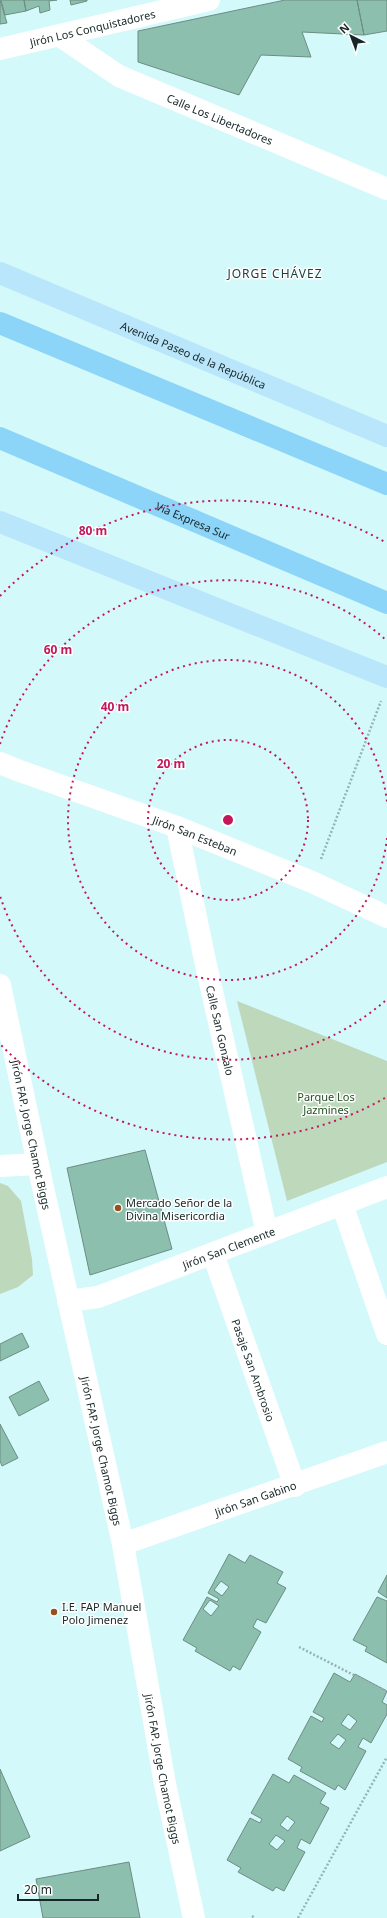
<svg xmlns="http://www.w3.org/2000/svg" width="387" height="1918" font-family="'Noto Sans',sans-serif">
<style>
.green{fill:#bed8bb}
.building{fill:#8cbfae;stroke:#6d8d82;fill-rule:evenodd}
.lines{fill:none;stroke-linecap:round;stroke-linejoin:round}
.path{stroke:#96b4b5;stroke-width:2.5;stroke-dasharray:2 2;stroke-linecap:butt}
.minor{stroke:#fff;stroke-width:22}
.major{stroke:#bae6fb;stroke-width:22}
.highway{stroke:#8cd5f8;stroke-width:22}
.ring{fill:none;stroke:#c2185b;stroke-width:2;stroke-dasharray:2 4}
.poi-dot{fill:#93521d;stroke:#fefefe;stroke-width:1.5}
.labels{text-anchor:middle;dominant-baseline:central;stroke-width:3;stroke-linejoin:round;paint-order:stroke}
.street-label{font-size:11px;fill:#172626;stroke:#fefefe}
.park-label{font-size:11px;fill:#234f21;stroke:#fefefe}
.poi-label{font-size:11px;fill:#172626;stroke:#fefefe;text-anchor:start}
.neighbourhood-label{font-size:12px;letter-spacing:1px;fill:#204143;stroke:#fefefe}
.centre{fill:#c2185b;stroke:#fefefe;stroke-width:2}
.ring-label{font-size:12px;text-anchor:middle;font-weight:bold;fill:#c2185b;stroke:#fefefe;stroke-width:3;stroke-linejoin:round;paint-order:stroke}
</style>
<rect width="100%" height="100%" fill="#d4f9fb"/>
<path class="green" d="M237,1001L387,1061V1162L287,1201Z
M0,1183L8,1186L21,1201L32,1259L33,1275L18,1287L0,1294Z"/>
<path class="building" d="M0,0L7,23L0,24Z
M1,0H24L26,11L5,15Z
M24,0H57L49,1L50,10L40,13L39,6L26,11Z
M70,0H87V1L71,5Z
M285,0H357L364,35L302,32L311,57L261,55L239,95L138,62V31Z
M357,0H387V31L364,35Z
M145,1150L172,1249L90,1275L67,1168Z
M22,1333L29,1347L0,1361V1344Z
M39,1381L49,1400L19,1416L9,1397Z
M0,1424L18,1458L2,1466L0,1461Z
M229,1554L245,1563L250,1555L283,1572L277,1583L286,1588L266,1623L257,1619L253,1627L261,1632L240,1670L233,1666L230,1671L195,1651L197,1648L183,1640L207,1597L217,1602L219,1599L208,1593ZM221,1581L229,1587L222,1596L214,1590ZM210,1600L219,1606L211,1616L203,1609Z
M387,1575V1598L378,1592Z
M377,1597L387,1601V1663L365,1651L367,1647L353,1640Z
M334,1673L350,1682L355,1674L387,1691L382,1702L387,1705V1714L371,1743L363,1738L358,1747L366,1751L345,1790L338,1785L335,1790L300,1771L302,1767L288,1759L311,1716L322,1722L324,1718L313,1712ZM348,1714L357,1721L350,1730L341,1724ZM338,1734L346,1740L339,1749L330,1743Z
M0,1769L30,1837L0,1851Z
M273,1774L289,1783L294,1775L326,1793L320,1803L329,1808L310,1844L301,1839L297,1848L305,1852L284,1891L276,1887L273,1891L238,1872L241,1868L227,1860L250,1818L260,1823L262,1819L251,1813ZM287,1816L295,1822L288,1831L280,1825ZM276,1835L285,1841L277,1850L269,1844Z
M129,1862L140,1918H43L36,1879Z"/>
<g class="lines">
<path class="path" d="M321,859L381,701
M299,1647L387,1692
M252,1916L255,1918
M298,1918L387,1757"/>
<g class="minor">
<path id="s1" d="M60,36L119,76L387,189"/>
<path id="s2" d="M0,49L209,0"/>
<path id="s3" d="M0,763L17,770L177,827L312,882L387,917"/>
<path id="s4" d="M177,827L206,965L267,1233"/>
<path id="s5" d="M0,985L42,1183L123,1544L165,1784L194,1918"/>
<path d="M0,1166L38,1164"/>
<path d="M342,1204L387,1334"/>
<path id="s6" d="M213,1254L295,1486"/>
<path id="s7" d="M68,1301L98,1297L387,1187"/>
<path id="s8" d="M123,1544L387,1452"/>
</g>
<g class="major">
<path id="s9" d="M0,273L387,436"/>
<path d="M0,522L387,677"/>
</g>
<g class="highway">
<path d="M0,323L387,484"/>
<path id="s10" d="M0,438L387,603"/>
</g>
</g>
<g class="ring">
<circle cx="228" cy="820" r="80"/>
<path d="M387 838A160 160 0 1 1 387 802"/>
<path d="M385 1001A240 240 0 0 1 0 896M0 744A240 240 0 0 1 385 639"/>
<path d="M385 1098A319 319 0 0 1 0 1044M0 596A319 319 0 0 1 385 542"/>
</g>
<g class="poi-dot">
<circle cx="118" cy="1208" r="4"/>
<circle cx="54" cy="1612" r="4"/>
</g>
<g class="labels">
<g class="street-label">
<text stroke="none"><textPath href="#s2" startOffset="95">Jirón Los Conquistadores</textPath></text>
<text stroke="none"><textPath href="#s1" startOffset="181">Calle Los Libertadores</textPath></text>
<text stroke="none"><textPath href="#s9" startOffset="210">Avenida Paseo de la República</textPath></text>
<text stroke="none"><textPath href="#s10" startOffset="210">Via Expresa Sur</textPath></text>
<text stroke="none"><textPath href="#s3" startOffset="208">Jirón San Esteban</textPath></text>
<text stroke="none"><textPath href="#s4" startOffset="208">Calle San Gonzalo</textPath></text>
<text stroke="none"><textPath href="#s5" startOffset="153">Jirón FAP. Jorge Chamot Biggs</textPath></text>
<text stroke="none"><textPath href="#s7" startOffset="170">Jirón San Clemente</textPath></text>
<text stroke="none"><textPath href="#s6" startOffset="123">Pasaje San Ambrosio</textPath></text>
<text stroke="none"><textPath href="#s5" startOffset="477">Jirón FAP. Jorge Chamot Biggs</textPath></text>
<text stroke="none"><textPath href="#s8" startOffset="140">Jirón San Gabino</textPath></text>
<text stroke="none"><textPath href="#s5" startOffset="801">Jirón FAP. Jorge Chamot Biggs</textPath></text>
</g>
<g class="park-label">
<text x="326" y="1096">Parque Los<tspan x="326" dy="13">Jazmines</tspan></text>
</g>
<g class="poi-label">
<text x="126" y="1202">Mercado Señor de la<tspan x="126" dy="13">Divina Misericordia</tspan></text>
<text x="62" y="1606">I.E. FAP Manuel<tspan x="62" dy="13">Polo Jimenez</tspan></text>
</g>
<g class="neighbourhood-label">
<text x="275" y="273">JORGE CHÁVEZ</text>
</g>
</g>
<circle cx="228" cy="820" r="6" class="centre"/>
<g class="ring-label">
<text x="93" y="535">80 m</text>
<text x="58" y="654">60 m</text>
<text x="115" y="711">40 m</text>
<text x="171" y="768">20 m</text>
</g>
<g transform="translate(351 36) rotate(318)" stroke="#fefefe" stroke-width="3" paint-order="stroke">
<path d="M0-3L7 15L0 10L-7 15Z" fill="#172626"/>
<text y="-6" font-size="11" font-weight="bold" text-anchor="middle" fill="#172626">N</text>
</g>
<path d="M18 1894v6h80v-6" fill="none" stroke="#172626" stroke-width="2"/>
<text x="24" y="1894" font-size="12" fill="#172626" stroke="#fefefe" stroke-width="3" paint-order="stroke">20 m</text>
</svg>
